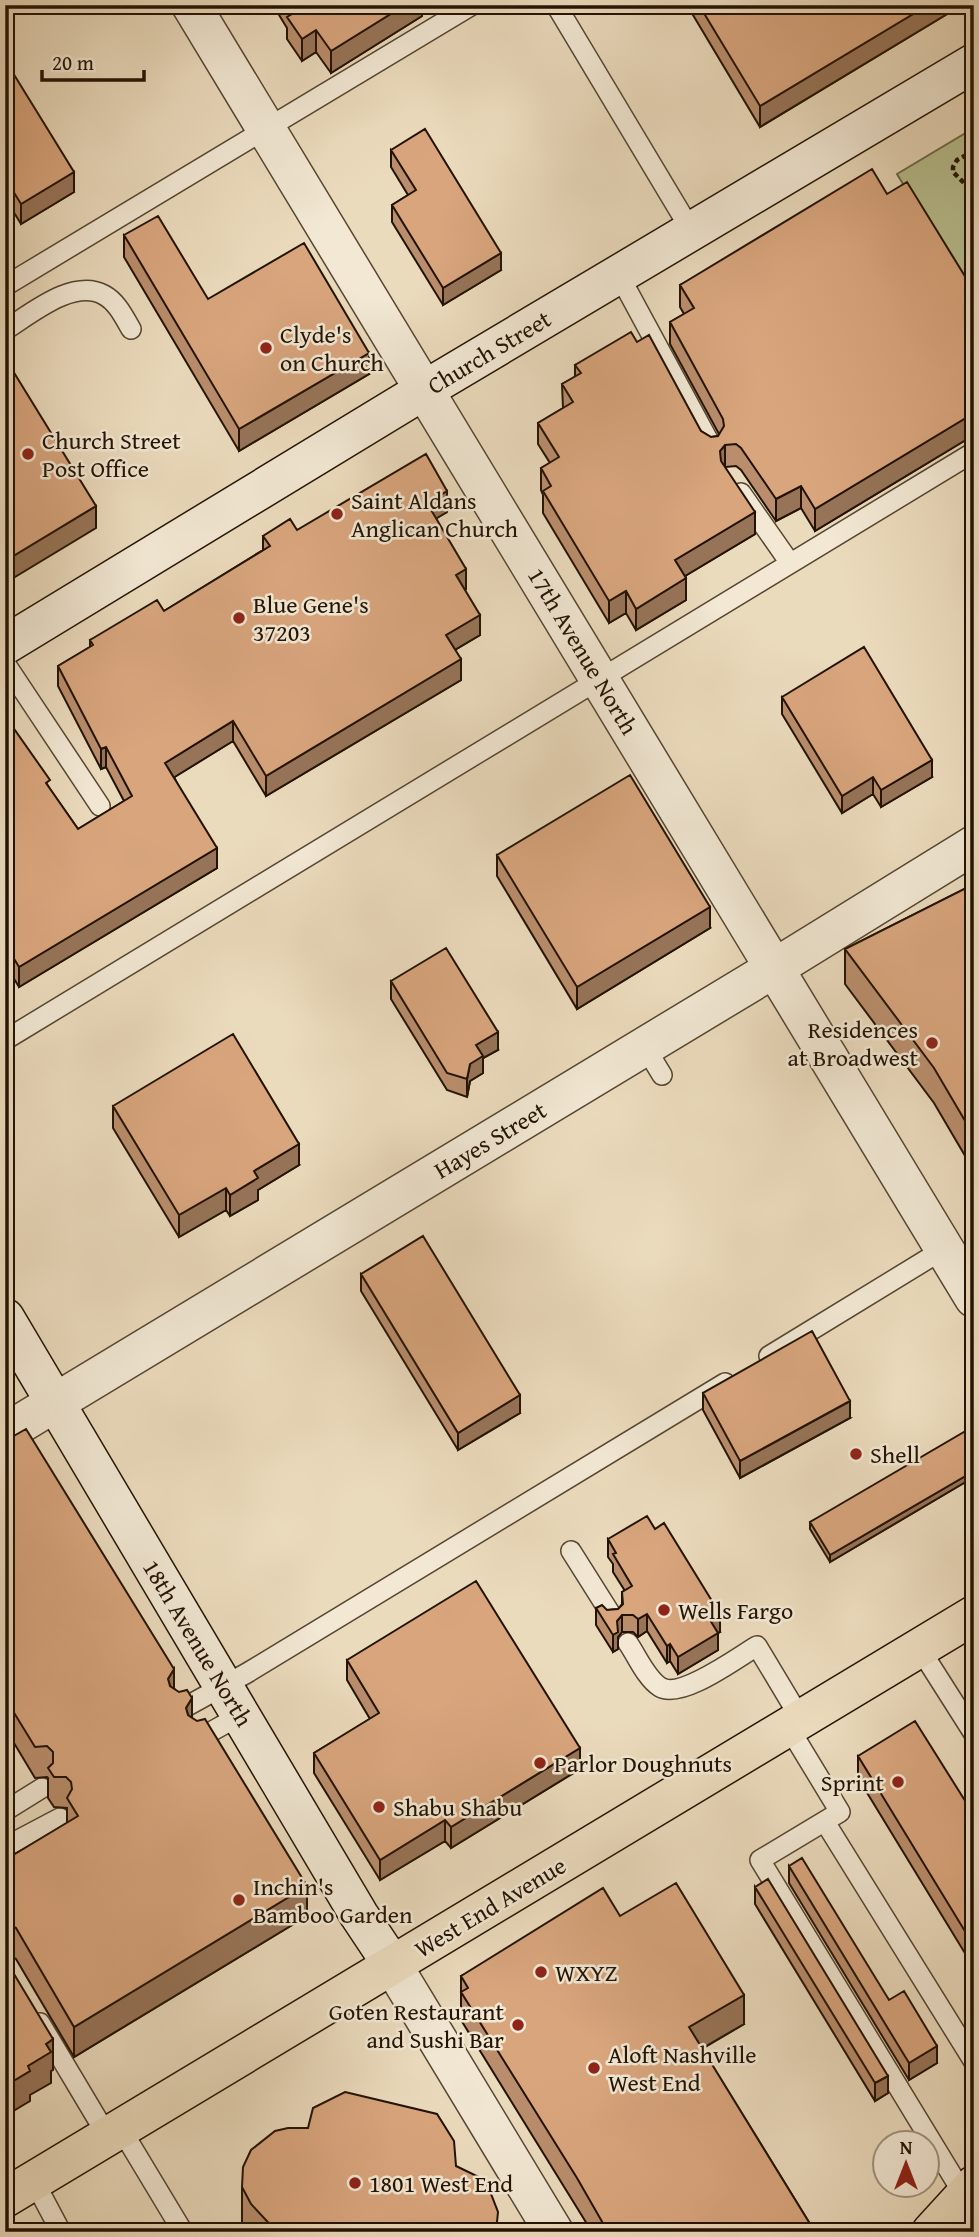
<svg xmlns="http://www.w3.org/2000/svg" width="979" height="2237" font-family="'Gentium Book Plus',serif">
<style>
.green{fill:#b9c090;stroke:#6e6a4a;stroke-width:2}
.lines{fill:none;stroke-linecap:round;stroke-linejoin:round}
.service-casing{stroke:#554532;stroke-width:22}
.minor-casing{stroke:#554532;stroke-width:41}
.secondary-casing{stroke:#231303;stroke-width:41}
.primary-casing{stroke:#231303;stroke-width:41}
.path{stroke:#231303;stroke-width:4.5;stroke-dasharray:5 3.5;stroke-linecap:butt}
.service{stroke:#f2e8d4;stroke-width:19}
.minor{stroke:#f2e8d4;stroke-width:38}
.secondary{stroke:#f2e8d4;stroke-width:38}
.primary{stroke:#ebdbbd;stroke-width:38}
.wall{fill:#ba8e6c;stroke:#231303;stroke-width:2}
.shaded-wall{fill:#977458;stroke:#231303;stroke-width:2}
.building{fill:#d8a57d;stroke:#231303;stroke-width:2}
.poi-dot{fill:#8f2418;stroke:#f2e8d4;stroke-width:2.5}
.labels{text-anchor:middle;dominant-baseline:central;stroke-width:5;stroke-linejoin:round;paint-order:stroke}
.poi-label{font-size:24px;fill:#231303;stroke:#f2e8d4;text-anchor:start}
.street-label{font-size:24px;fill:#231303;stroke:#f2e8d4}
</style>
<rect width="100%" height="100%" fill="#ebdbbd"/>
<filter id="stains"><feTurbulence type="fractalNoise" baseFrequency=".00286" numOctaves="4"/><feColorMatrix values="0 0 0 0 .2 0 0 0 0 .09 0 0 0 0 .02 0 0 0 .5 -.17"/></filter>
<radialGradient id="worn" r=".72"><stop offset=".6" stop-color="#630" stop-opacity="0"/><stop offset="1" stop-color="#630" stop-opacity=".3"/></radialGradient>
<path class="green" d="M974,128V301L897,174Z"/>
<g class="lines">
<defs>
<path id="service" d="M556,5L692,232
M619,275L712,447
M5,286L472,5
M5,330C31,314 73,278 104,295C117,302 124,317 131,329
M741,493L790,563
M5,663L100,806
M5,1040L974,452
M645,1047L662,1075
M769,1356L944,1249
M571,1551L612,1616
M628,1643C637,1656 646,1678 660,1687C681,1700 738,1657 757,1646L802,1721
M920,1649L974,1734
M180,1710L247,1673L725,1383
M789,1728L840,1812L760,1860L964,2195
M198,1739L241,1715
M5,1811L42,1788
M825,1822L974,2062
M5,1847L60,1818
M40,2023L108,2137
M121,2129L183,2232
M34,2181L61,2232"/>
<path id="minor" d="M191,5C454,435 712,868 974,1298
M5,1433L773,969L974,845
M393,1966L554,2232"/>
<path id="secondary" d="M5,645L426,389L974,63
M5,1318L359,1915L393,1966"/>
<path id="primary" d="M5,2198L974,1615
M931,2232L974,2185"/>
</defs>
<use href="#service" class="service-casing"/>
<use href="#minor" class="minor-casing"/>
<use href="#secondary" class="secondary-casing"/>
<use href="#primary" class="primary-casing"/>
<path class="path" d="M974,151L957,160L953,167V172L969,188L974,203"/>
<use href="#service" class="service"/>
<use href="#minor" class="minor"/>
<use href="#secondary" class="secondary"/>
<use href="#primary" class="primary"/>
</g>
<path class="wall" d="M273,5H422V16L331,73L316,52L302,61L287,39V28Z
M687,5H962L760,127Z
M5,60L74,192L21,224L5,198Z
M391,150L501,270L443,305L392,222V205L408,195L391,167Z
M887,194L974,291V435L815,531L801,508L776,521L741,470L736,466L725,467L755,534L685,576L686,600L636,630L626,613L609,623L543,513V495L541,490V468L550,463L538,444V423L563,408L562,384L575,377V365L637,342L701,431L711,437L718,436L719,434L670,344V322L684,314L680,307V285Z
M124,235L208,299L369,374L239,451L124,257Z
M447,512L436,518L466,589L465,590L480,635L455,650L461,680L266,796L233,741L174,777L217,868L19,987L5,964V716L50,789L78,829L124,801L106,767L101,769L58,686V666L90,647V640L164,611L263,550V536L297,530Z
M782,697L932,777L881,807L873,794L842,813L782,714Z
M497,855L710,928L577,1009L497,876Z
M974,884V1171L934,1103L845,984V949Z
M391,981L498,1050L483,1058V1073L470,1081L467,1097L447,1090L391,999Z
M113,1106L299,1165L258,1190V1200L230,1216L226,1210L179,1237L113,1128Z
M361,1274L520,1413L458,1450L361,1291Z
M703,1393L850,1418L740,1478L703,1410Z
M974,1436V1477L830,1562L810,1529V1522Z
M5,1441L174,1688L307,1916L74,2057L16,1959L5,1953V1860L67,1823V1808L54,1807L48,1798V1778L47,1777L35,1778L5,1728Z
M608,1539L720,1632L718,1633V1650L678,1674L670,1661L667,1663L647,1631L638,1637L633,1632H622L618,1637V1649L613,1652L596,1625V1608L607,1610L618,1609L622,1604V1592L625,1591L613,1572V1564L608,1557Z
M347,1660L580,1769L451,1848L445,1841L380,1880L314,1773V1753L370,1719L347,1680Z
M858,1756L974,1815V1968L858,1778Z
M789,1866L889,2000L937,2063L909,2080L789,1883Z
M755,1887L888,2093L875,2101L755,1904Z
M620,1916L744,2024L702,2049L815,2232H592L461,2020V1976Z
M456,2166L498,2232H246L242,2224V2187Z"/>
<path class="shaded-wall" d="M405,5H422V16L331,73V51Z
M928,5H962L760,127V106Z
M316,30V52L302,61V39Z
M74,172V192L21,224V204Z
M501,253V270L443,305V288Z
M369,353V374L239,451V429Z
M974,413V435L815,531V509Z
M725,445V467L720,472V451Z
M801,486V508L776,521V499Z
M447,491V512L427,524V503Z
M96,506V528L5,583V561Z
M755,512V534L675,582V560Z
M466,569V589L456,595V575Z
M686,578V600L636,630V609Z
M626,591V613L609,623V601Z
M480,615V635L446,655V635Z
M461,659V680L266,796V776Z
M233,721V741L165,783V763Z
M106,747V767L101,769V749Z
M932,760V777L881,807V790Z
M873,777V794L842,813V796Z
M217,848V868L19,987V967Z
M710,907V928L577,1009V987Z
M498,1032V1050L483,1058V1073L470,1081L467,1097V1079L470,1064L476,1045Z
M299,1144V1165L258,1190V1200L230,1216V1195L254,1171Z
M226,1188V1210L179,1237V1215Z
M520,1395V1413L458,1450V1433Z
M850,1401V1418L740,1478V1461Z
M974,1471V1477L830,1562V1555Z
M647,1614V1631L638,1637V1619Z
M720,1614V1632L710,1637V1620Z
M622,1615V1632L618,1637V1649L613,1652V1635L617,1621Z
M718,1633V1650L678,1674V1657Z
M670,1644V1661L667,1663V1646Z
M174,1669V1699L168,1679Z
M192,1698V1729L186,1708Z
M580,1748V1769L451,1848V1827Z
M445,1820V1841L380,1880V1860Z
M307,1886V1916L74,2057V2027Z
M744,1995V2024L689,2056V2027Z
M53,2039V2070L51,2071V2083L30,2095V2101L5,2116V2086L28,2066L46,2044Z
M937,2046V2063L909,2080V2063Z
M888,2076V2093L875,2101V2083Z"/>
<path class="building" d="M286,5H405L331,51L316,30L302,39L287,17L292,14Z
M699,5H928L760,106Z
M5,60L74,172L21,204L5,178Z
M425,129L501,253L443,288L392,205L416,190L391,150Z
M872,169L887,194L907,182L974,291V413L815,509L801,486L776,499L741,448L736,444L725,445L720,451L721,461L755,512L675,560L686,578L636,609L626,591L609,601L543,491L551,486L541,468L559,457L538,423L573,402L562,384L581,373L575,365L631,332L637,342L649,335L701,431L711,437L718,436L724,426L723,419L670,322L694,308L680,285Z
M158,216L208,299L304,243L369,353L239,429L124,235Z
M5,358L96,506L5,561Z
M426,454L447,491L427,503L466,569L456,575L480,615L446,635L461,659L266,776L233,721L165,763L217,848L19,967L5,944V716L50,780L46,783L78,829L132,796L106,747L101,749L58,666L93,645L90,640L157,600L164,611L270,546L263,536L290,519L297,530Z
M864,647L932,760L881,790L873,777L842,796L782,697Z
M630,775L710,907L577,987L497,855Z
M974,884V1136L934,1068L845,949Z
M446,948L498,1032L476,1045L483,1056L470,1064L467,1079L447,1073L391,981Z
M233,1034L299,1144L254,1171L258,1178L230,1195L226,1188L179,1215L113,1106Z
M423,1236L520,1395L458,1433L361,1274Z
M812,1331L850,1401L740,1461L703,1393Z
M26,1429L174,1669L168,1679L170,1686L179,1692L187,1690L192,1698L186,1708L188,1715L197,1721L205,1719L307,1886L74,2027L16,1928L5,1922V1860L78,1816L67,1798L72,1789L71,1782L66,1777H54L48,1768L53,1763V1752L47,1746L35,1747L5,1698V1441Z
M969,1429L974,1436V1471L830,1555L810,1522Z
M647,1516L655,1529L664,1523L720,1614L710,1620L718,1633L678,1657L670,1644L667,1646L647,1614L638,1619L633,1615H622L617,1621L618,1632L613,1635L596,1608L602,1605L607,1610L618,1609L623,1604L622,1592L632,1586L613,1554L616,1553L608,1539Z
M476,1581L580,1748L451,1827L445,1820L380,1860L314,1753L379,1713L347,1660Z
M915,1721L974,1815V1946L858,1756Z
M802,1858L889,2000L904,1991L937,2046L909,2063L789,1866Z
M768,1879L888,2076L875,2083L755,1887Z
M676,1883L744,1995L689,2027L815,2232H608L577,2178L461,1992L468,1988L461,1976L603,1888L620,1916Z
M5,1959L53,2039L46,2044L51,2052L28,2066L30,2071L5,2086Z
M345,2092L437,2114L454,2141L456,2166L483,2179L491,2194L498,2212L496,2232H277L251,2204L242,2187L243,2167L251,2150L275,2131L288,2128H308L313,2108Z"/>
<g class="poi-dot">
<circle cx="266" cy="348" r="7"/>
<circle cx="28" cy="454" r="7"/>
<circle cx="337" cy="514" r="7"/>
<circle cx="239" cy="618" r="7"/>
<circle cx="932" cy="1043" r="7"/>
<circle cx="856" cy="1454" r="7"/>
<circle cx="664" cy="1610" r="7"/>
<circle cx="540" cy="1763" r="7"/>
<circle cx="898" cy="1782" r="7"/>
<circle cx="379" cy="1807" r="7"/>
<circle cx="239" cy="1900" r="7"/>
<circle cx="541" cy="1972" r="7"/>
<circle cx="518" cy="2025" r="7"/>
<circle cx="594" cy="2068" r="7"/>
<circle cx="355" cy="2183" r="7"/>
</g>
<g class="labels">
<g class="poi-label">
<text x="280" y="334">Clyde's<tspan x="280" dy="28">on Church</tspan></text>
<text x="42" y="440">Church Street<tspan x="42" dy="28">Post Office</tspan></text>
<text x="351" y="500">Saint Aldans<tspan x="351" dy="28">Anglican Church</tspan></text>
<text x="253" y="604">Blue Gene's<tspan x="253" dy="28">37203</tspan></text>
<text x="918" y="1029" text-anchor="end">Residences<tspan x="918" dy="28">at Broadwest</tspan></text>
<text x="870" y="1454">Shell</text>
<text x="678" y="1610">Wells Fargo</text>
<text x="554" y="1763">Parlor Doughnuts</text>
<text x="884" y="1782" text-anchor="end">Sprint</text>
<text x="393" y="1807">Shabu Shabu</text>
<text x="253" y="1886">Inchin's<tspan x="253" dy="28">Bamboo Garden</tspan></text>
<text x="555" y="1972">WXYZ</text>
<text x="504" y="2011" text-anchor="end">Goten Restaurant<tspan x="504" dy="28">and Sushi Bar</tspan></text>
<text x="608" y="2054">Aloft Nashville<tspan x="608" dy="28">West End</tspan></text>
<text x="369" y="2183">1801 West End</text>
</g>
<g class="street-label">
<text transform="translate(489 352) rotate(-31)">Church Street</text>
<text transform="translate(583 651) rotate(59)">17th Avenue North</text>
<text transform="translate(490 1140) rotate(-31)">Hayes Street</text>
<text transform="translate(198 1643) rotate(59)">18th Avenue North</text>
<text transform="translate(490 1907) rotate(-31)">West End Avenue</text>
</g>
</g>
<rect width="979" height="2237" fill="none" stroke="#ebdbbd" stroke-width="28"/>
<rect x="7" y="7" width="965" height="2223" fill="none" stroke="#231303" stroke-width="3.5"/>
<rect x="14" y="14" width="951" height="2209" fill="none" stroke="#231303" stroke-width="2"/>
<g transform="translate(906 2164)"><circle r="33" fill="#f2e8d4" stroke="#9f9380" stroke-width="2"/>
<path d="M0-5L12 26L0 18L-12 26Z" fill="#8f2418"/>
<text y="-10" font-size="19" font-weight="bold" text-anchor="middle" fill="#231303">N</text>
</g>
<path d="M42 70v10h102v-10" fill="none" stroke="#231303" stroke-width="3.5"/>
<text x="52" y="70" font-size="21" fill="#231303" stroke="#f2e8d4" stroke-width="5" paint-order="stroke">20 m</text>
<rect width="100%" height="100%" filter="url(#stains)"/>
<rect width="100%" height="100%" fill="url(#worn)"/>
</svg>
